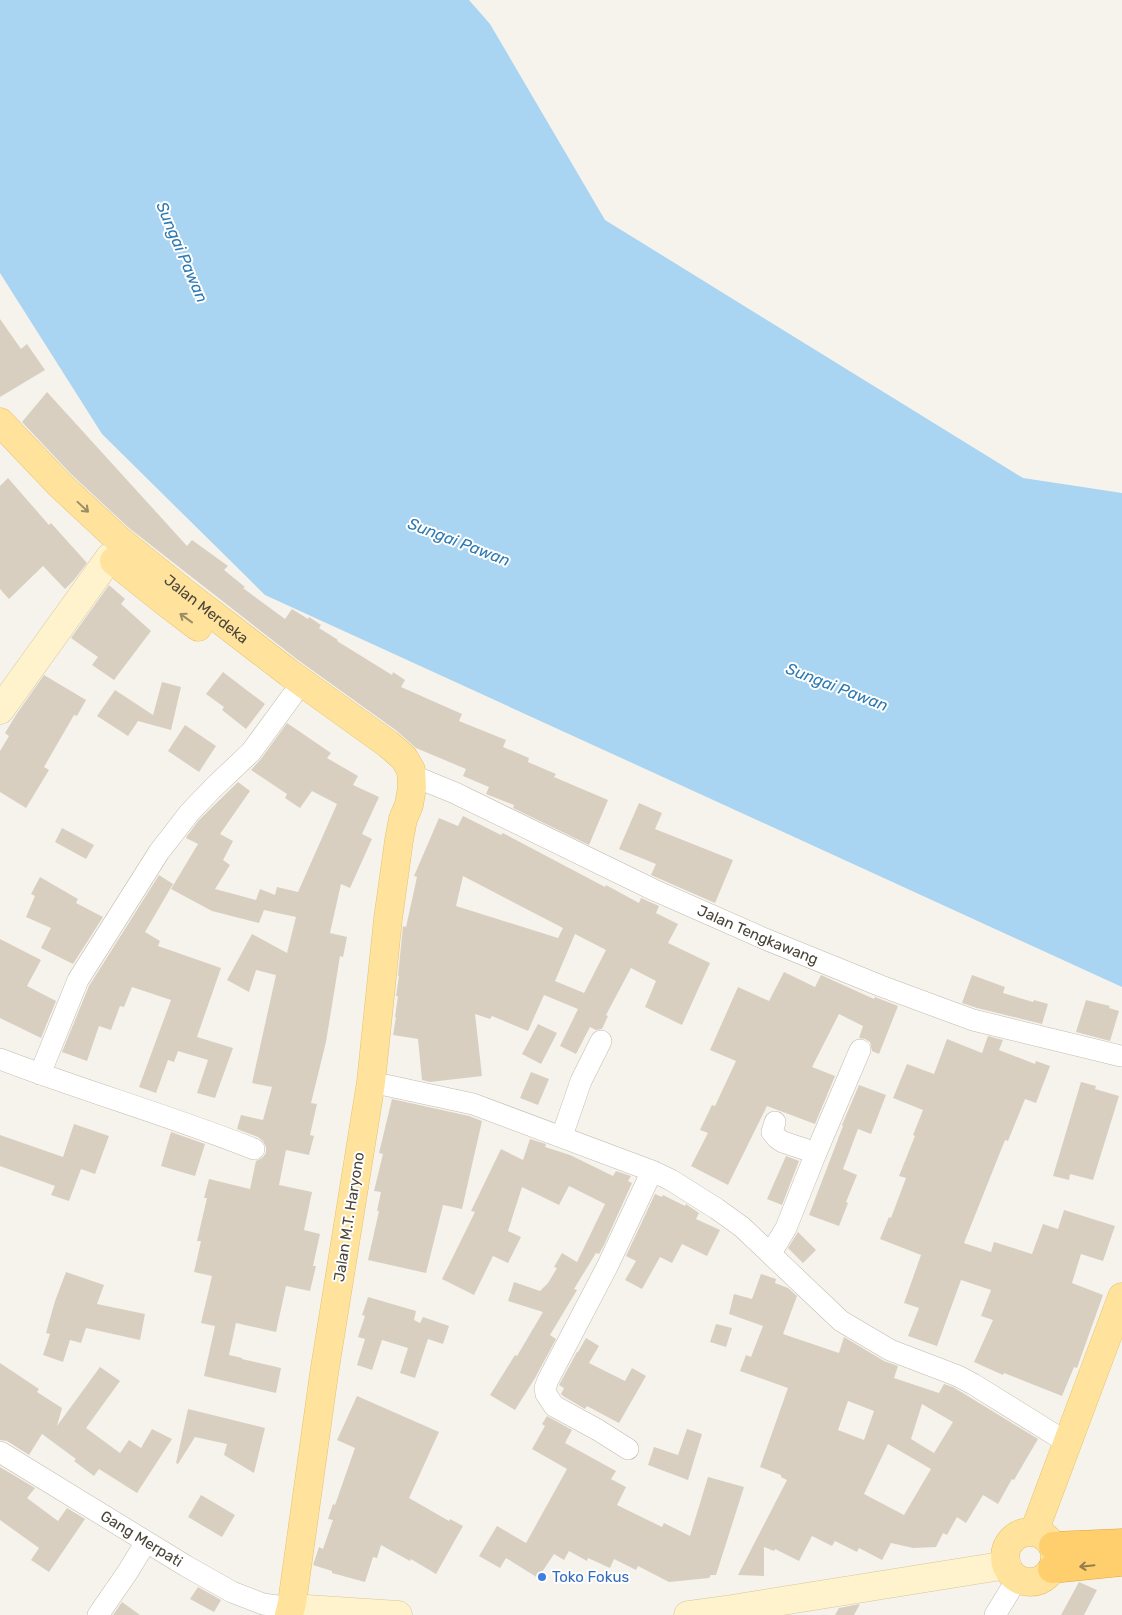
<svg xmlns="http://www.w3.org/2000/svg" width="1122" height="1615" font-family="Rubik,sans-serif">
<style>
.water{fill:#a9d4f2}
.building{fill:#d8cfc1;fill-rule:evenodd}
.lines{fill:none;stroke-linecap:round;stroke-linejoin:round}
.street-casing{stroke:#c2bbae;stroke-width:22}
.secondary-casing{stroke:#d6c79b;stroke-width:29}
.primary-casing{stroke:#e6c16a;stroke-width:29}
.highway-casing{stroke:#e0a43c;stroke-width:29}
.street{stroke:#fff;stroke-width:21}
.secondary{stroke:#fff3cd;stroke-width:28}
.primary{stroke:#ffe39c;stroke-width:28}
.highway{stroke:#ffcf6e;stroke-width:28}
.oneway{stroke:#9c8c66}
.oneway2{stroke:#937c4e}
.shop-dot{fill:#3f7fe0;stroke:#fff;stroke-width:2}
.labels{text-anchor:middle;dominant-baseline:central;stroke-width:4;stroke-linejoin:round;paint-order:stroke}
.street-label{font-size:15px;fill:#4b4439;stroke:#fff}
.shop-label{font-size:15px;fill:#366cbe;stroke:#fff;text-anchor:start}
.water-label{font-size:16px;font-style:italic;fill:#2e7ab2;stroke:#fff}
</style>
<rect width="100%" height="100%" fill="#f6f3ec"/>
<path class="water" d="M0,0H469L490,24L605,220L1023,478L1122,493V987L265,595L102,434L0,273Z"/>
<path class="building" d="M0,319L21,349L27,344L45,370L0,397Z
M47,392L187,546L192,540L228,566L224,570L245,587L243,588L270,608L285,619L292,609L308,619L309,617L321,625L319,628L338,640L337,641L392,675L393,672L405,680L401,687L462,714L459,721L506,740L503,747L529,758L528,762L556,774L554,777L608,800L589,845L513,808L514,805L486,794L489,787L463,776L466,769L416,748L397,731L298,660L129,528L71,474L22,422Z
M8,478L49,525L51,523L87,563L74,580L65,589L43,566L9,599L0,589V486Z
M109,585L125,599L121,604L151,631L114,680L92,665L98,657L71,638Z
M223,672L265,704L246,729L222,710L224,707L206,694Z
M44,675L86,700L77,716L74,715L44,767L49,770L26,808L0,792V751L9,736L5,733L16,715Z
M162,682L181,687L171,730L138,721L128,736L97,716L115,690L153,715Z
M287,723L331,753L327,758L358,776L353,785L379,797L362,834L372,839L350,888L341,884L330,933L347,937L343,957L340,956L326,1042L311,1103L317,1104L310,1135L314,1136L309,1155L286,1150L279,1185L312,1192L304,1230L320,1234L313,1266H316L310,1291L286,1286L276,1332L236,1323L229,1355L242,1358V1359L281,1368L276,1393L204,1376L215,1326L201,1323L212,1276L194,1272L201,1241H197L207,1198H204L209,1179L250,1189L256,1161L262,1158L266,1153V1147L263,1141L258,1137L237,1129L241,1115L263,1120L272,1087L252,1083L276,975L256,970L249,992L227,980L252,934L287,953L296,917L264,910L259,923L212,911L171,889L198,844L186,838L187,836L199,820L238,782L250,791L220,834L233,841L223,860L230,865L215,889L256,900L260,889L275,895L277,887L298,892L337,804L312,791L300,808L285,798L287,794L251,770L261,759Z
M185,725L216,746L199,772L168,751Z
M639,803L662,813L655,829L733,860L715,903L651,875L656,864L619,849Z
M463,816L501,835L503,833L605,887L606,885L639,903L641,898L659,906L656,913L678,924L668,943L710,963L682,1025L645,1007L656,981L631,968L606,1015L608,1016L602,1029L596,1030L590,1027L576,1054L560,1046L578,1009L544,995L528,1031L492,1016L490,1019L475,1014L482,1076L430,1082L422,1080L418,1039L393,1035L396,1017H395L398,996H396L399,976H398L403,926L406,927L417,877L414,876L439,818L458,826ZM463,876L563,928L558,938L456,906ZM575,934L606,950L584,993L555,981Z
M62,828L94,845L86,859L55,842Z
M159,875L173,884L145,932L160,941L158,946L221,968L197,1037L233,1048L215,1098L197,1093L208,1060L178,1051L174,1062L168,1060L156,1093L139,1087L171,1000L132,987L124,1007L120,1006L111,1030L99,1026L87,1061L62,1052L89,986Z
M40,877L78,899L76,903L103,917L73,964L41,948L51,928L26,917L35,896L31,894Z
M0,939L41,960L27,986L56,1001L41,1038L0,1018Z
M784,972L815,987L821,975L874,999L875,997L898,1006L879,1054L872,1051L870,1042L865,1039L859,1038L863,1026L839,1014L812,1067L835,1076L815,1124L767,1106L728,1185L691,1166L708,1133L700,1130L712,1105L715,1106L736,1061L710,1050L738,987L769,1001Z
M972,975L1005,987L1003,993L1033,1002L1034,1000L1048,1004L1042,1024L977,1008L962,1003Z
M1086,1000L1110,1006L1109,1008L1119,1011L1110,1041L1076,1032Z
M538,1024L557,1033L541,1064L522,1054Z
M988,1036L1003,1040L999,1050L1035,1064L1036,1061L1050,1066L1036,1103L1025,1099L1008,1141L1005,1140L964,1243L991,1252L994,1242L1032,1254L1043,1224L1058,1229L1064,1210L1115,1226L1103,1261L1081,1254L1072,1283L1103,1295L1077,1368L1074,1367L1062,1396L1004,1373L1003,1375L974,1362L993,1320L981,1316L991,1290L961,1280L937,1346L908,1336L919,1308L904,1303L921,1255L880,1239L889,1217L891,1218L906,1178L899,1176L915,1136L913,1135L923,1110L893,1098L907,1064L934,1074L947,1039L982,1053Z
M531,1072L549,1079L538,1105L520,1098Z
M1081,1082L1096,1086L1095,1089L1119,1096L1093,1180L1070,1174L1069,1180L1053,1176Z
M859,1085L886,1095L871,1134L858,1129L843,1169L857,1175L846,1202L848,1203L839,1226L809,1215L843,1126L842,1125Z
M392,1099L469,1116L482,1121L462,1209L443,1205L426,1273L368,1260L379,1211H377L381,1192L374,1191L383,1154L379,1153Z
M74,1124L109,1136L95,1174L81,1169L69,1201L51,1195L55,1186L0,1166V1135L63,1157Z
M171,1132L205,1144L195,1176L161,1166Z
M530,1139L546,1144L545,1147L570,1155L613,1176L616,1171L631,1176L628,1181L632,1183L604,1245L599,1254L596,1253L574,1289L577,1290L550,1335L556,1339L535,1378L515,1410L490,1395L515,1355L517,1356L543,1312L508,1301L514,1282L540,1291L548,1283L557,1268L554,1267L562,1253L577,1262L605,1204L569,1186L559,1205L522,1187L508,1231L521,1237L508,1263L493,1256L474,1295L442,1279L475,1212L471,1211L501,1149L523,1160Z
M786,1156L799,1161L782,1205L767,1199Z
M655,1194L662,1197L663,1195L685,1206L686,1204L699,1213L696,1219L720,1230L707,1256L682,1244L672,1263L660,1257L642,1289L625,1280L636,1261L626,1256Z
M798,1232L816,1250L803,1263L788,1248Z
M66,1272L104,1285L97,1304L145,1314L140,1340L86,1328L81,1343L70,1340L63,1362L43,1355L50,1334L46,1333L55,1301Z
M761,1274L776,1279L775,1283L788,1288L797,1296L783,1334L839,1353L844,1337L884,1361L898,1366L894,1378L939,1393L944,1384L953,1387L1038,1439L1014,1480L1012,1479L998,1504L983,1495L966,1523L957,1517L947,1535L943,1533L936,1547L913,1548L891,1543L882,1560L859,1548L857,1552L835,1541L832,1546L812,1536L799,1561L775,1549L774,1551L764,1547V1576L738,1575L787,1480L781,1477V1475L760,1467L788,1388L740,1371L746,1355L751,1357L763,1326L729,1314L734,1294L752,1299ZM848,1401L874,1411L864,1440L838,1430ZM922,1404L953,1422L934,1453L911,1439ZM888,1444L931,1469L904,1515L864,1494Z
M368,1297L416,1311L414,1320L420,1323L423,1317L449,1326L443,1344L428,1339L415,1378L400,1373L408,1348L382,1340L372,1370L357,1365L365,1339L358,1337L365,1316L362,1315Z
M716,1324L732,1328L726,1347L710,1342Z
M586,1338L599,1346L589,1363L625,1381L632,1368L646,1376L619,1423L587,1406L585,1409L563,1396L561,1394L564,1388L559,1385L577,1352H578Z
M0,1363L39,1389L37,1392L62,1408L57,1426L100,1367L120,1381L86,1428L120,1453L129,1440L141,1448L152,1429L172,1439L137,1493L99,1469L94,1476L74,1461L76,1459L42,1434L29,1455L7,1441L0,1440Z
M357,1396L439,1432L409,1498L449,1521L450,1519L463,1526L436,1574L411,1559L410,1561L381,1545L377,1558L373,1557L365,1582L332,1573V1571L313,1565L319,1547L323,1549L333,1520L328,1519L333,1504L335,1505L355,1448L337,1440Z
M188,1409L265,1428L254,1473L224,1455L227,1444L195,1437L178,1464L176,1463Z
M547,1416L572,1430L565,1443L616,1471L611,1479L626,1487L617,1505L662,1527L664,1523L690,1536L708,1477L744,1487L716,1575H711L709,1578L669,1582L638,1566L636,1570L614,1559L610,1568L588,1558L587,1561L569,1551L564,1560L554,1554L538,1578L506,1558L500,1568L479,1556L497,1526L526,1543L567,1469L532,1449L545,1426L542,1424Z
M687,1429L702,1434L688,1480L648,1465L654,1447L678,1455Z
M0,1467L35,1488L27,1498L58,1521L67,1508L85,1519L49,1572L31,1560L39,1548L0,1520Z
M201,1495L235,1515L222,1537L188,1517Z
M1079,1582L1097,1590L1084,1615H1061Z
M198,1587L221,1600L214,1612L190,1599Z
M122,1602L140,1615H113Z
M860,1604L854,1615H835L839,1608Z"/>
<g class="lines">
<defs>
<g id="street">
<path id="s1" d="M411,775L455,793L654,890L765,939L881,986L973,1020L1121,1056"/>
<path d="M0,1059C84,1091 171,1116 254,1149"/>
<path d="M40,1074L78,980L159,852L190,812L214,787L251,752L292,696"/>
<path d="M371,1082L473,1104L652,1171L671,1180L717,1209L742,1227L841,1321L890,1350L958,1376L973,1384L1068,1443"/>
<path d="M775,1122L772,1132L777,1138L783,1142L816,1153"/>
<path d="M562,1136L581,1081L601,1041"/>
<path d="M771,1253L786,1228L816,1153L860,1050"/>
<path d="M628,1449L598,1430L554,1406L546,1394L545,1388L548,1380L608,1265L652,1171"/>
<path id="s2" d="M0,1452L186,1566L232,1592L263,1604L291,1608"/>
<path d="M98,1615L127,1573L146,1542"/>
<path d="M995,1615L1017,1579"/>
</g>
<path id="secondary" d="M0,710L110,557
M291,1608L398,1615
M688,1615L732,1609L1007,1565"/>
<g id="primary">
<path id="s3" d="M0,422L60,485L119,540L185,593L289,673L388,744L404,758L411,770L412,787L409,805L403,819L399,840L388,919L371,1082L324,1374L292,1603L289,1615"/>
<path d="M114,561L164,601L198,627"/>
<path d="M1034,1532L1122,1297"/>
<circle cx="1030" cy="1557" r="25"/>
</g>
<path id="highway" d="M1053,1546L1122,1543
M1052,1569L1122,1562"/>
</defs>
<use href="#street" class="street-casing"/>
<use href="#secondary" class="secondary-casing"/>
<use href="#primary" class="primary-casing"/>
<use href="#highway" class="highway-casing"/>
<use href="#street" class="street"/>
<use href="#secondary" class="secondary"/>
<use href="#primary" class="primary"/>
<use href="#highway" class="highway"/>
</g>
<defs><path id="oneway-shaft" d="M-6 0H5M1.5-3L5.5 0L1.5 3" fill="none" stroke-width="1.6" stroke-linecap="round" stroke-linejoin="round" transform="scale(1.25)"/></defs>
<g class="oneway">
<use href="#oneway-shaft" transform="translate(83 507) rotate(43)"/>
<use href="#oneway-shaft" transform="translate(186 618) rotate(-144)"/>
</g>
<use class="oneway2" href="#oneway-shaft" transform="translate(1087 1566) rotate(174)"/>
<circle class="shop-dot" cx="542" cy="1577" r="5"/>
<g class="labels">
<g class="street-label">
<text stroke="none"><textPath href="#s3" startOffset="279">Jalan Merdeka</textPath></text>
<text stroke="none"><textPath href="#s1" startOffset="382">Jalan Tengkawang</textPath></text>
<text transform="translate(349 1217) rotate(-81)">Jalan M.T. Haryono</text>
<text stroke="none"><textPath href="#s2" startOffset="166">Gang Merpati</textPath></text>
</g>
<g class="shop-label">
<text x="552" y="1577">Toko Fokus</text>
</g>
<g class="water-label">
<text transform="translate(182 252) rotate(67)">Sungai Pawan</text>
<text transform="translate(459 542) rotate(21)">Sungai Pawan</text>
<text transform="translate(837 687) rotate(21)">Sungai Pawan</text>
</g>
</g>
</svg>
